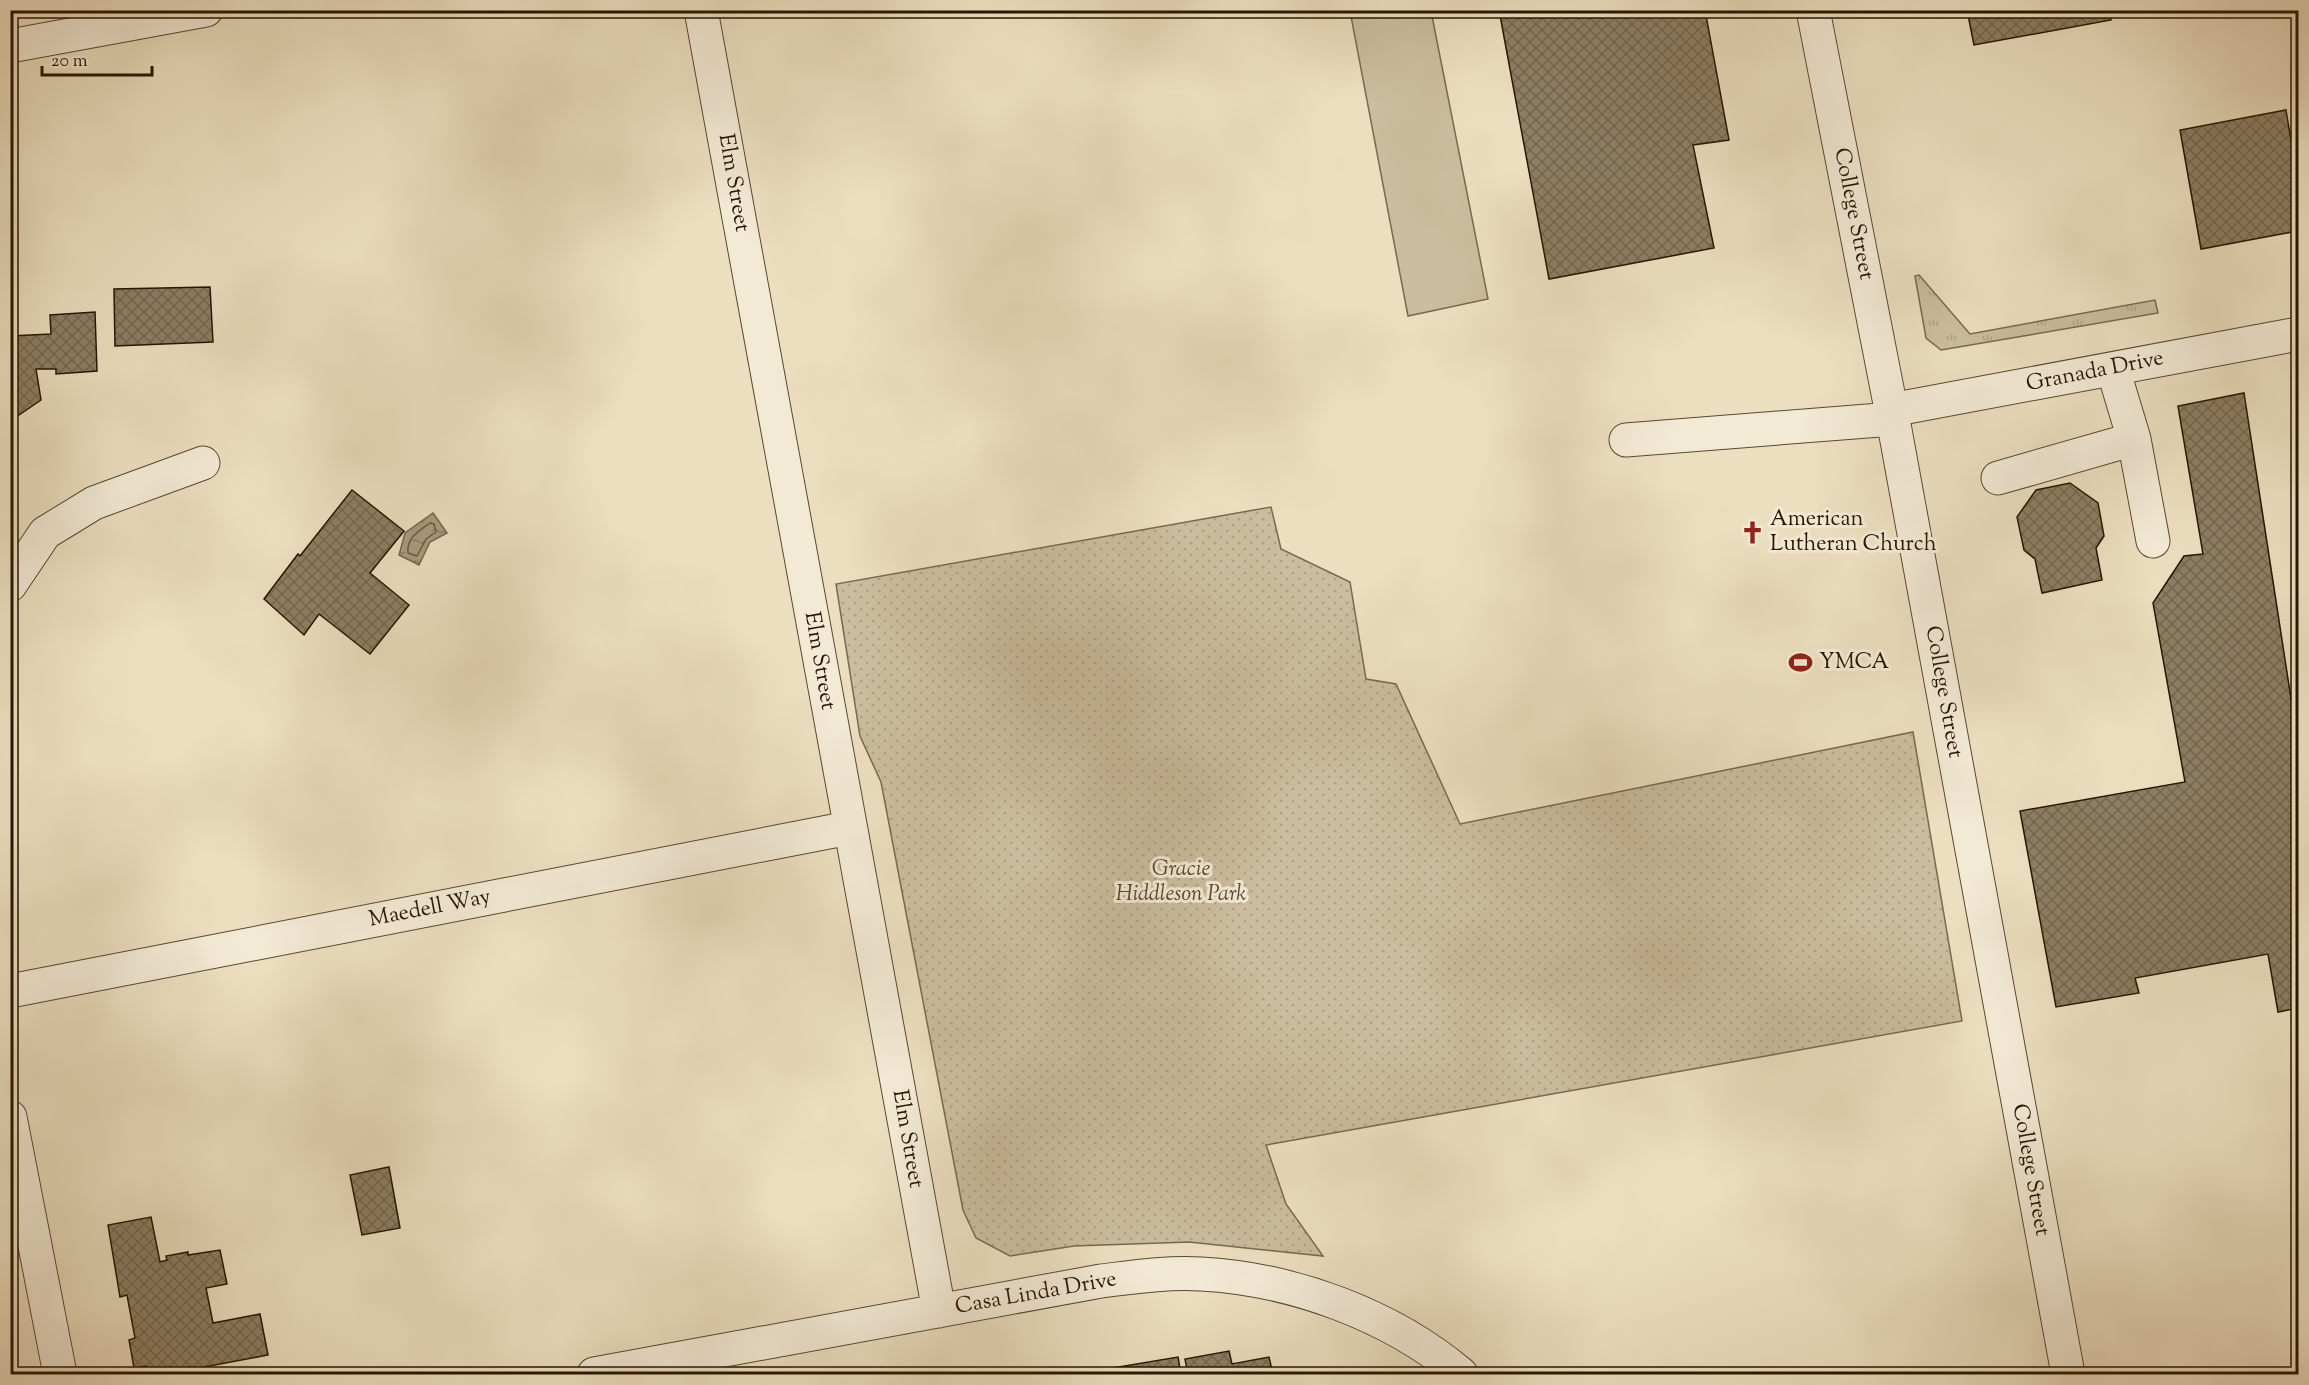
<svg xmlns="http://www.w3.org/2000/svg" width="2309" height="1385" font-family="'Sorts Mill Goudy',serif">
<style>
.grass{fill:url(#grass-tufts);stroke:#796950;stroke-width:1.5}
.park{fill:url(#park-dots);stroke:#796950;stroke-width:1.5}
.pitch{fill:#cbbd9f;stroke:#796950;stroke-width:1.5}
.water{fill:url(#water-ripples);stroke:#75654c;stroke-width:1.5}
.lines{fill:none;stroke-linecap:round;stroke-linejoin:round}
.shore{stroke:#685840;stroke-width:1.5}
.building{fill:url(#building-cross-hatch);stroke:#271500;stroke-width:1.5}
.minor-casing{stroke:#584830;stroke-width:35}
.minor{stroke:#f3ead6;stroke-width:33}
.labels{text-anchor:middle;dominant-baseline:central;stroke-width:6;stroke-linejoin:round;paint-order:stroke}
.street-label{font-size:22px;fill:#271500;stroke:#f3ead6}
.poi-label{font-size:22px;fill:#271500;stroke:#f3ead6;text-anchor:start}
.park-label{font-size:22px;font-style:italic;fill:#584730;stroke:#f3ead6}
</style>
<defs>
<pattern id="grass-tufts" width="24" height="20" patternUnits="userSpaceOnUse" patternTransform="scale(1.5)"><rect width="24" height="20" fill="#cbbd9f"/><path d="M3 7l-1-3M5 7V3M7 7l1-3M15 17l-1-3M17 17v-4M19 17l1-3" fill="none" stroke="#aea287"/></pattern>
<pattern id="park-dots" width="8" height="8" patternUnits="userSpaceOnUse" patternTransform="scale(1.5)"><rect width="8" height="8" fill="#cbbd9f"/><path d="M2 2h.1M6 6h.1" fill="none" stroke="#aea287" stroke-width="1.8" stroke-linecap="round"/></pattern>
<pattern id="water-ripples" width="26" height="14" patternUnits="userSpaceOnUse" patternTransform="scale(1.5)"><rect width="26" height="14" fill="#a99a7f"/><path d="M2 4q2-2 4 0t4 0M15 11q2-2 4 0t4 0" fill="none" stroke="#8a7c66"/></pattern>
<pattern id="building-cross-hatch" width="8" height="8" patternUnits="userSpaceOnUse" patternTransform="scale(1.5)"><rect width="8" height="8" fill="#8d7e64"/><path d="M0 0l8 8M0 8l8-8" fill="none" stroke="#736650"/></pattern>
</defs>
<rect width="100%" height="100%" fill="#ecdfc0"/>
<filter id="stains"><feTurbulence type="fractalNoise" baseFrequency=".00333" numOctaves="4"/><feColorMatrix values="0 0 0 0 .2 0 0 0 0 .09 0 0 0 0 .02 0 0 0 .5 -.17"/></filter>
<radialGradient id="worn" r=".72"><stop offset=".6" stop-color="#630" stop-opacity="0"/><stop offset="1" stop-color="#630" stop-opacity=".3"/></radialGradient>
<path class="grass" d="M1919,275L1970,334L2155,300L2158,313L1941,350L1926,338L1915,276Z"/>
<path class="park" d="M1271,507L1281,549L1350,582L1366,679L1396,684L1460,824L1913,732L1962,1021L1266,1145L1286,1204L1323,1256L1189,1242L1074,1246L1010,1256L976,1238L963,1210L881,782L860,736L836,584Z"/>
<path class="pitch" d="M1350,11H1431L1488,299L1408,316Z"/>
<path class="water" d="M433,513L447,533L430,542L419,565L399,555L405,533Z"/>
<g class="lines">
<path class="shore" d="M430,523L434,524L436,532L426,539L417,556L408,553C406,538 419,531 430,523Z"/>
</g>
<path class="building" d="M1499,10H1705L1729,140L1693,145L1714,248L1549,279Z
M1967,10H2109L2111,20L1974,45Z
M2286,110L2291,140L2298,138V231L2201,249L2180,130Z
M210,287L213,342L115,346L114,289Z
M95,312L97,371L56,374V369H36L41,400L10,421V336L51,334L50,315Z
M2244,393L2298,744V1008L2278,1012L2268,954L2135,978L2139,993L2056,1007L2020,811L2185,782L2153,603L2184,556L2203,554L2178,406Z
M2070,483L2098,503L2104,536L2096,548L2102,580L2042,593L2035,559L2024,550L2017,517L2036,490Z
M352,490L404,531L370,573L409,605L370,654L319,614L304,635L264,599L298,554L300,556Z
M389,1167L400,1228L362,1235L350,1175Z
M151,1217L160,1262L167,1260L166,1256L188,1252V1255L220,1250L227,1284L206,1288L213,1323L260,1314L268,1355L167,1374H148L146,1366L134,1368L129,1340L135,1338L127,1295L120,1297L108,1225Z
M1229,1351L1232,1364L1269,1357L1273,1374H1188L1185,1359Z
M1178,1357L1181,1374H1095L1094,1371Z"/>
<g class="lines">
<defs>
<path id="minor" d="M701,10L939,1311
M1813,10L1893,419L2068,1374
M10,46L206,10
M2113,369L2134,439L2153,541
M1891,410L2298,334
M1626,440L1893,419
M1998,478L2134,439
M10,585L45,533L94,503L203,463
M10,991L849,828
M10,1117L60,1374
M594,1374L1101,1281C1134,1277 1167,1272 1201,1274C1293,1279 1391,1315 1461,1374"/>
</defs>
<use href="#minor" class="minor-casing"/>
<use href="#minor" class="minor"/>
</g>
<defs>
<symbol id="church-bare" viewBox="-9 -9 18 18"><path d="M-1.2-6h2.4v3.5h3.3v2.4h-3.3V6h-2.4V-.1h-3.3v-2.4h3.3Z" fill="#8f2418" stroke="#f3ead6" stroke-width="2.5" paint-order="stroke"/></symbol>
<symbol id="stadium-bare" viewBox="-9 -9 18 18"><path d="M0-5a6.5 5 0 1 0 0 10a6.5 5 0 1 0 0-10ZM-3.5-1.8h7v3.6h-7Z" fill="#8f2418" stroke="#f3ead6" stroke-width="2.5" paint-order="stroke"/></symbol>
</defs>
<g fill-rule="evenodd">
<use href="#church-bare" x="1736" y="516" width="33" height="33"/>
<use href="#stadium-bare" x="1784" y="646" width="33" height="33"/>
</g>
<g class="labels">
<g class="street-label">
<text transform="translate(733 183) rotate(80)">Elm Street</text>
<text transform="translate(1853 214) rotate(79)">College Street</text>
<text transform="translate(2095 372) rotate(-11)">Granada Drive</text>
<text transform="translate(819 661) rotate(80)">Elm Street</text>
<text transform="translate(1943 692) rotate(80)">College Street</text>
<text transform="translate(430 909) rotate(-11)">Maedell Way</text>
<text transform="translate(907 1139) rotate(80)">Elm Street</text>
<text transform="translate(2030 1170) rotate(80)">College Street</text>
<text transform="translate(1036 1294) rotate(-10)">Casa Linda Drive</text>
</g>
<g class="poi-label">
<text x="1770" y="520">American<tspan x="1770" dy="25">Lutheran Church</tspan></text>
<text x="1819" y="663">YMCA</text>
</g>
<g class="park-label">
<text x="1181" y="870">Gracie<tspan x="1181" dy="25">Hiddleson Park</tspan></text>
</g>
</g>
<rect width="2309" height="1385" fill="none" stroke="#ecdfc0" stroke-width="36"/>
<rect x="12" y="12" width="2285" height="1361" fill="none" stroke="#271500" stroke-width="3"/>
<rect x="18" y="18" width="2273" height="1349" fill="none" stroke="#271500" stroke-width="1.5"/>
<path d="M42 66v9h110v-9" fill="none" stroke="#271500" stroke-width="3"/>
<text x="51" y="66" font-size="18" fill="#271500" stroke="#f3ead6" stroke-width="4.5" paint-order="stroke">20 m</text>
<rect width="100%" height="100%" filter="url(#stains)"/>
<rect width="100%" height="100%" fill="url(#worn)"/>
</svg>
